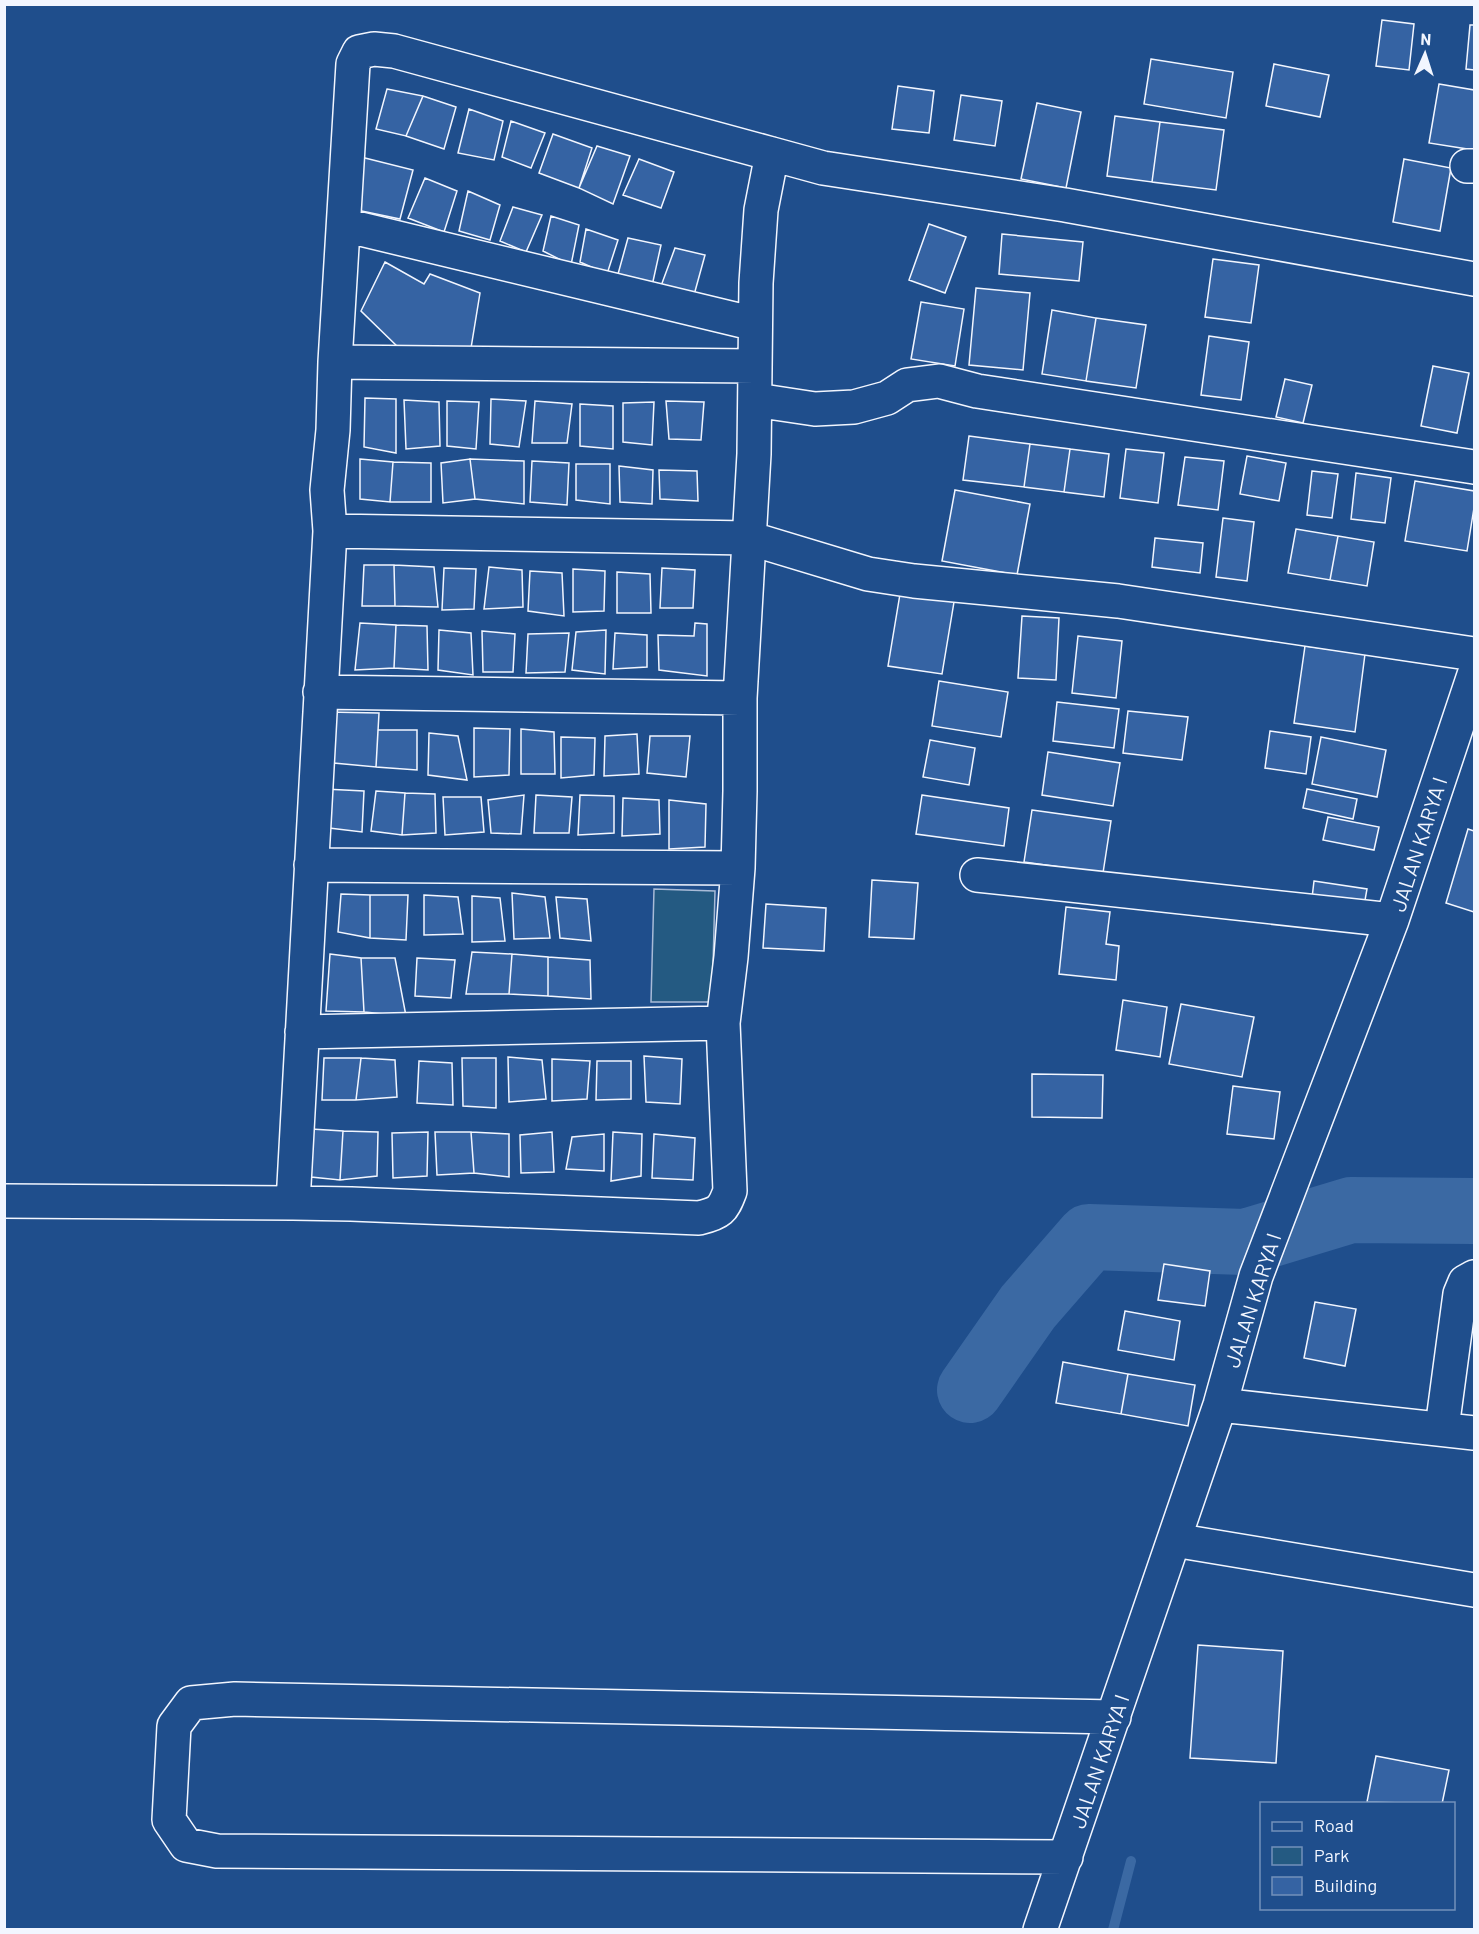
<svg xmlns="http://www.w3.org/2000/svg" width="1479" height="1934" font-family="Barlow,sans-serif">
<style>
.green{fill:#245a82;stroke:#a8bbd7;stroke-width:1.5}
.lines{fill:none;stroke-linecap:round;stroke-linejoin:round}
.stream{stroke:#3b69a3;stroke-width:10}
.river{stroke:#3b69a3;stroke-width:66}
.building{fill:#3563a3;stroke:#f2f6ff;stroke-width:1.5}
.street-casing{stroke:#f2f6ff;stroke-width:36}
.street{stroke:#1f4e8c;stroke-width:33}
.labels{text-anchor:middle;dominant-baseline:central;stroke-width:4.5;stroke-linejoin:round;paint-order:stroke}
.street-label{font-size:21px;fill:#f2f6ff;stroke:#1f4e8c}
</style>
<rect width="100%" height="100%" fill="#1f4e8c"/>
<path class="green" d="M654,889L715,891L712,1002H651Z"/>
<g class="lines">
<path class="stream" d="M1113,1930L1131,1861"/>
<path class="river" d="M970,1390L1028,1307L1089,1237L1245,1242L1351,1210L1474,1211"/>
</g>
<path class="building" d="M1382,20L1414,24L1409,70L1376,66Z
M1470,25H1474V70L1466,69Z
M1151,59L1233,72L1226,118L1144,104Z
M1274,64L1329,75L1320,117L1266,106Z
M1439,84L1474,90V150L1429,143Z
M898,86L934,91L929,133L892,129Z
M387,89L423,96L406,136L376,129Z
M961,95L1002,101L995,146L954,140Z
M423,96L456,107L444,149L406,136Z
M1037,103L1081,112L1066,188L1021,179Z
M469,109L503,121L494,160L458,153Z
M1115,116L1160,122L1152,182L1107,176Z
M511,121L545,133L531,168L502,157Z
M1160,122L1224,130L1216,190L1152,182Z
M553,134L592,148L579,188L539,173Z
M597,146L630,156L613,204L579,188Z
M361,157L413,170L400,219L352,209Z
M639,159L674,172L661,208L623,195Z
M1404,159L1451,168L1440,231L1393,222Z
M425,178L457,191L444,232L408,218Z
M468,191L500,205L490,240L459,231Z
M513,207L542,215L526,252L500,241Z
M551,216L579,225L571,265L543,251Z
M929,224L966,237L945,293L909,280Z
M586,229L618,240L607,274L580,262Z
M1002,234L1083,242L1079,281L999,274Z
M628,238L661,245L652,286L618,274Z
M675,248L705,255L694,295L661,286Z
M1213,259L1259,265L1251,323L1205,317Z
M385,262L424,284L430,274L480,293L471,348L401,350L361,311Z
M976,288L1030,293L1023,370L969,365Z
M921,302L964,309L955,366L911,359Z
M1052,310L1096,318L1086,381L1042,374Z
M1096,318L1146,325L1136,388L1086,381Z
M1209,336L1249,342L1241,400L1201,395Z
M1433,366L1469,373L1457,433L1421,426Z
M1285,379L1312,385L1303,423L1276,417Z
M365,398L396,399V453L364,447Z
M491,399L526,401L519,447L490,444Z
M404,400L439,402L440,446L406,449Z
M447,401L479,402L476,449L447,446Z
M535,401L572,404L567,443H532Z
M666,401L704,402L701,440L669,439Z
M654,402L652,445L623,442V403Z
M580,404L613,406V449L580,446Z
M969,436L1030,444L1024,487L963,480Z
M1030,444L1070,449L1064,492L1024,487Z
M1070,449L1109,454L1104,497L1064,492Z
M1126,449L1164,453L1158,503L1120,498Z
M1247,456L1286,463L1279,501L1240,494Z
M1185,457L1224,461L1218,510L1178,505Z
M360,459L393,462L390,502L360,499Z
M470,459L475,499L443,503L441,463Z
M470,459L524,461V504L475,499Z
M532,461L569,463L567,505L530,502Z
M393,462L431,463V502H390Z
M576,464H610V504L576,500Z
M619,466L653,470L652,504L620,502Z
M659,470L697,471L698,501L660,499Z
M1312,471L1338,474L1332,518L1307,515Z
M1356,473L1391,478L1385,523L1351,519Z
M1415,481L1474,491V508L1467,551L1405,541Z
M955,490L1030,504L1017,575L942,561Z
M1223,518L1254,522L1247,581L1216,577Z
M1296,529L1338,536L1330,580L1288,573Z
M1338,536L1374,542L1367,586L1330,580Z
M1155,538L1203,543L1200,573L1152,567Z
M364,565H394L395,606H362Z
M394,565L434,567L438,607L395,606Z
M489,567L522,570L523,607L484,609Z
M444,568L476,569L474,609L442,610Z
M662,568L695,570L693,608H660Z
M573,569L605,571L604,611L573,612Z
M530,571L562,573L564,616L528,611Z
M617,572L650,574L651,613H617Z
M900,594L954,602L942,674L888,666Z
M1022,616L1059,618L1056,680L1018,678Z
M360,623L396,625L394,668L355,670Z
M695,623L707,624V676L659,670L658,635L694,636Z
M396,625L427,626L428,670L394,668Z
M439,630L471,633L473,675L438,670Z
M606,630L605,674L572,670L576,632Z
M482,631L515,634L513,672H483Z
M569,633L565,672L526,673L528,634Z
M615,633L647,635V667L613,669Z
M1078,636L1122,641L1116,698L1072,693Z
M1305,646L1365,654L1355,732L1294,723Z
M939,681L1008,692L1001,737L932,726Z
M1057,702L1119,709L1114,748L1053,741Z
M1128,711L1188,717L1182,760L1123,753Z
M327,712L379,713L376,767L323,762Z
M474,728L510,729L509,775L474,777Z
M521,729L554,732L555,774H521Z
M378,730H417V770L376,767Z
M1270,731L1311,737L1306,774L1265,768Z
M429,733L458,736L467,780L428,775Z
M637,734L639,774L604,776L605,736Z
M650,736H690L686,777L647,773Z
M561,737L595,738L594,775L561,778Z
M1321,737L1386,750L1377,797L1312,784Z
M930,740L975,748L969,785L923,777Z
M1048,752L1120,763L1113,806L1042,795Z
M324,789L364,791L362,832L321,827Z
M1307,789L1357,799L1353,819L1303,808Z
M376,791L405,793L402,835L371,831Z
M405,793L435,794L436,833L402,835Z
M524,795L521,834L491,833L488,800Z
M536,795L572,797L569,833H534Z
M580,795L614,796V833L578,835Z
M922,795L1009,808L1004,846L916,834Z
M443,797H481L484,832L445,835Z
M623,798L659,800L660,834L622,836Z
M669,800L706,804L705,847L669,849Z
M1032,810L1111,821L1103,873L1024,862Z
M1328,817L1379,827L1374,850L1323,840Z
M1468,829L1474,831V912L1446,903Z
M872,880L918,883L914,939L869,937Z
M1314,881L1367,889L1364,906L1312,898Z
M512,893L545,897L550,938L514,939Z
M341,894L370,895V938L338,932Z
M370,895H408L406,940L370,938Z
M424,895L458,897L463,934L424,935Z
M472,896L500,898L505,941L472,942Z
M556,897L587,899L591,941L560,938Z
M766,904L826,908L824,951L763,948Z
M1066,907L1110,912L1106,944L1119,946L1116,980L1059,974Z
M472,952L512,954L509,994H466Z
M330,954L361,958L364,1012L326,1011Z
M512,954L548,957V996L509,994Z
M548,957L590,960L591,999L548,996Z
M361,958H395L406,1016L364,1012Z
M417,958L455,960L451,998L415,996Z
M1123,1000L1167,1007L1160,1057L1116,1050Z
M1181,1004L1254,1017L1242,1077L1169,1064Z
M644,1056L682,1059L680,1104L646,1102Z
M508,1057L542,1060L546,1099L509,1102Z
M324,1058H361L356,1100H322Z
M361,1058L395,1060L397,1097L356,1100Z
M462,1058H496V1108L463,1106Z
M552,1059L590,1061L587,1099L552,1101Z
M419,1061L452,1063L453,1105L417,1103Z
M597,1061H631V1099L596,1100Z
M1032,1074L1103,1075L1102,1118L1032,1117Z
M1233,1086L1280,1092L1274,1139L1227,1134Z
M311,1129L343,1131L340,1180L311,1177Z
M343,1131L378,1132L377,1176L340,1180Z
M428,1132L427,1176L393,1178L392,1133Z
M435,1132H471L474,1173L437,1175Z
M471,1132L509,1134V1177L474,1173Z
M552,1132L554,1172L521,1173L520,1135Z
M613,1132L642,1134L641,1176L611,1181Z
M604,1134V1171L566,1169L572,1137Z
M654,1134L695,1138L693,1180L652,1178Z
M1164,1264L1210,1271L1205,1306L1158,1300Z
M1315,1302L1356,1309L1345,1366L1304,1358Z
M1125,1311L1180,1321L1174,1360L1118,1350Z
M1063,1362L1128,1374L1121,1414L1056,1403Z
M1128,1374L1195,1385L1188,1426L1121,1414Z
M1198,1645L1283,1651L1276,1763L1190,1758Z
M1376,1756L1449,1770L1442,1804L1367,1802Z"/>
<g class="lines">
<defs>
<path id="street" d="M772,154L394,51L374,49L359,52L353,64L335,362L333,430L327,490L330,531L293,1203L351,1204L699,1218C720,1213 723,1210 730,1191L723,1023L731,957L738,868L740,791V698L754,454L756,283L761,210L772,154L823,168L1065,205L1474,279
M1467,166H1474
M344,225L755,324
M335,362L755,366
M755,400L815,409L854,407L887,398L907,385L939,381L977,391L1474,467
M330,531L749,538L868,574L914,581L1118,601L1474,654
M320,692L740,698
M311,865L738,868
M977,875L1392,920
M302,1032L723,1023
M4,1201L293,1203
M1220,1405L1474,1433
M1442,1428L1460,1294L1465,1282L1474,1277
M1174,1540L1474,1590
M1066,1857L217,1851L186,1845L169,1820L174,1726L191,1703L235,1699L1114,1717
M1040,1930L1220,1405L1256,1276L1392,920L1474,675"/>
</defs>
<use href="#street" class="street-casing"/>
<use href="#street" class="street"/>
</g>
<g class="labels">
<g class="street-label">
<text transform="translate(1418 844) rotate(-72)">JALAN KARYA I</text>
<text transform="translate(1252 1300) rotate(-72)">JALAN KARYA I</text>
<text transform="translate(1099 1761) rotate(-71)">JALAN KARYA I</text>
</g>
</g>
<rect width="1479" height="1934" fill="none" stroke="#f2f6ff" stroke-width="12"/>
<rect x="1260" y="1802" width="195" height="108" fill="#1f4e8c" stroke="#7391ba" stroke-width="1.5"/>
<rect x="1272" y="1822" width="30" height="9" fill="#1f4e8c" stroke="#7391ba" stroke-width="1.5"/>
<text x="1314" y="1832" font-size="18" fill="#f2f6ff">Road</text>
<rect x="1272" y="1847" width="30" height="18" fill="#245a82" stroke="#7391ba" stroke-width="1.5"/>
<text x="1314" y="1862" font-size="18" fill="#f2f6ff">Park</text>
<rect x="1272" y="1877" width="30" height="18" fill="#3563a3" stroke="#7391ba" stroke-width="1.5"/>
<text x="1314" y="1892" font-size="18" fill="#f2f6ff">Building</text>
<g transform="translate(1425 54) rotate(3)" stroke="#1f4e8c" stroke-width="4.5" paint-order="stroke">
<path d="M0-4.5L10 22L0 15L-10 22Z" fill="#f2f6ff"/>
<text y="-9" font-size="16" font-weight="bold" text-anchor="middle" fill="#f2f6ff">N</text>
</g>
</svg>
